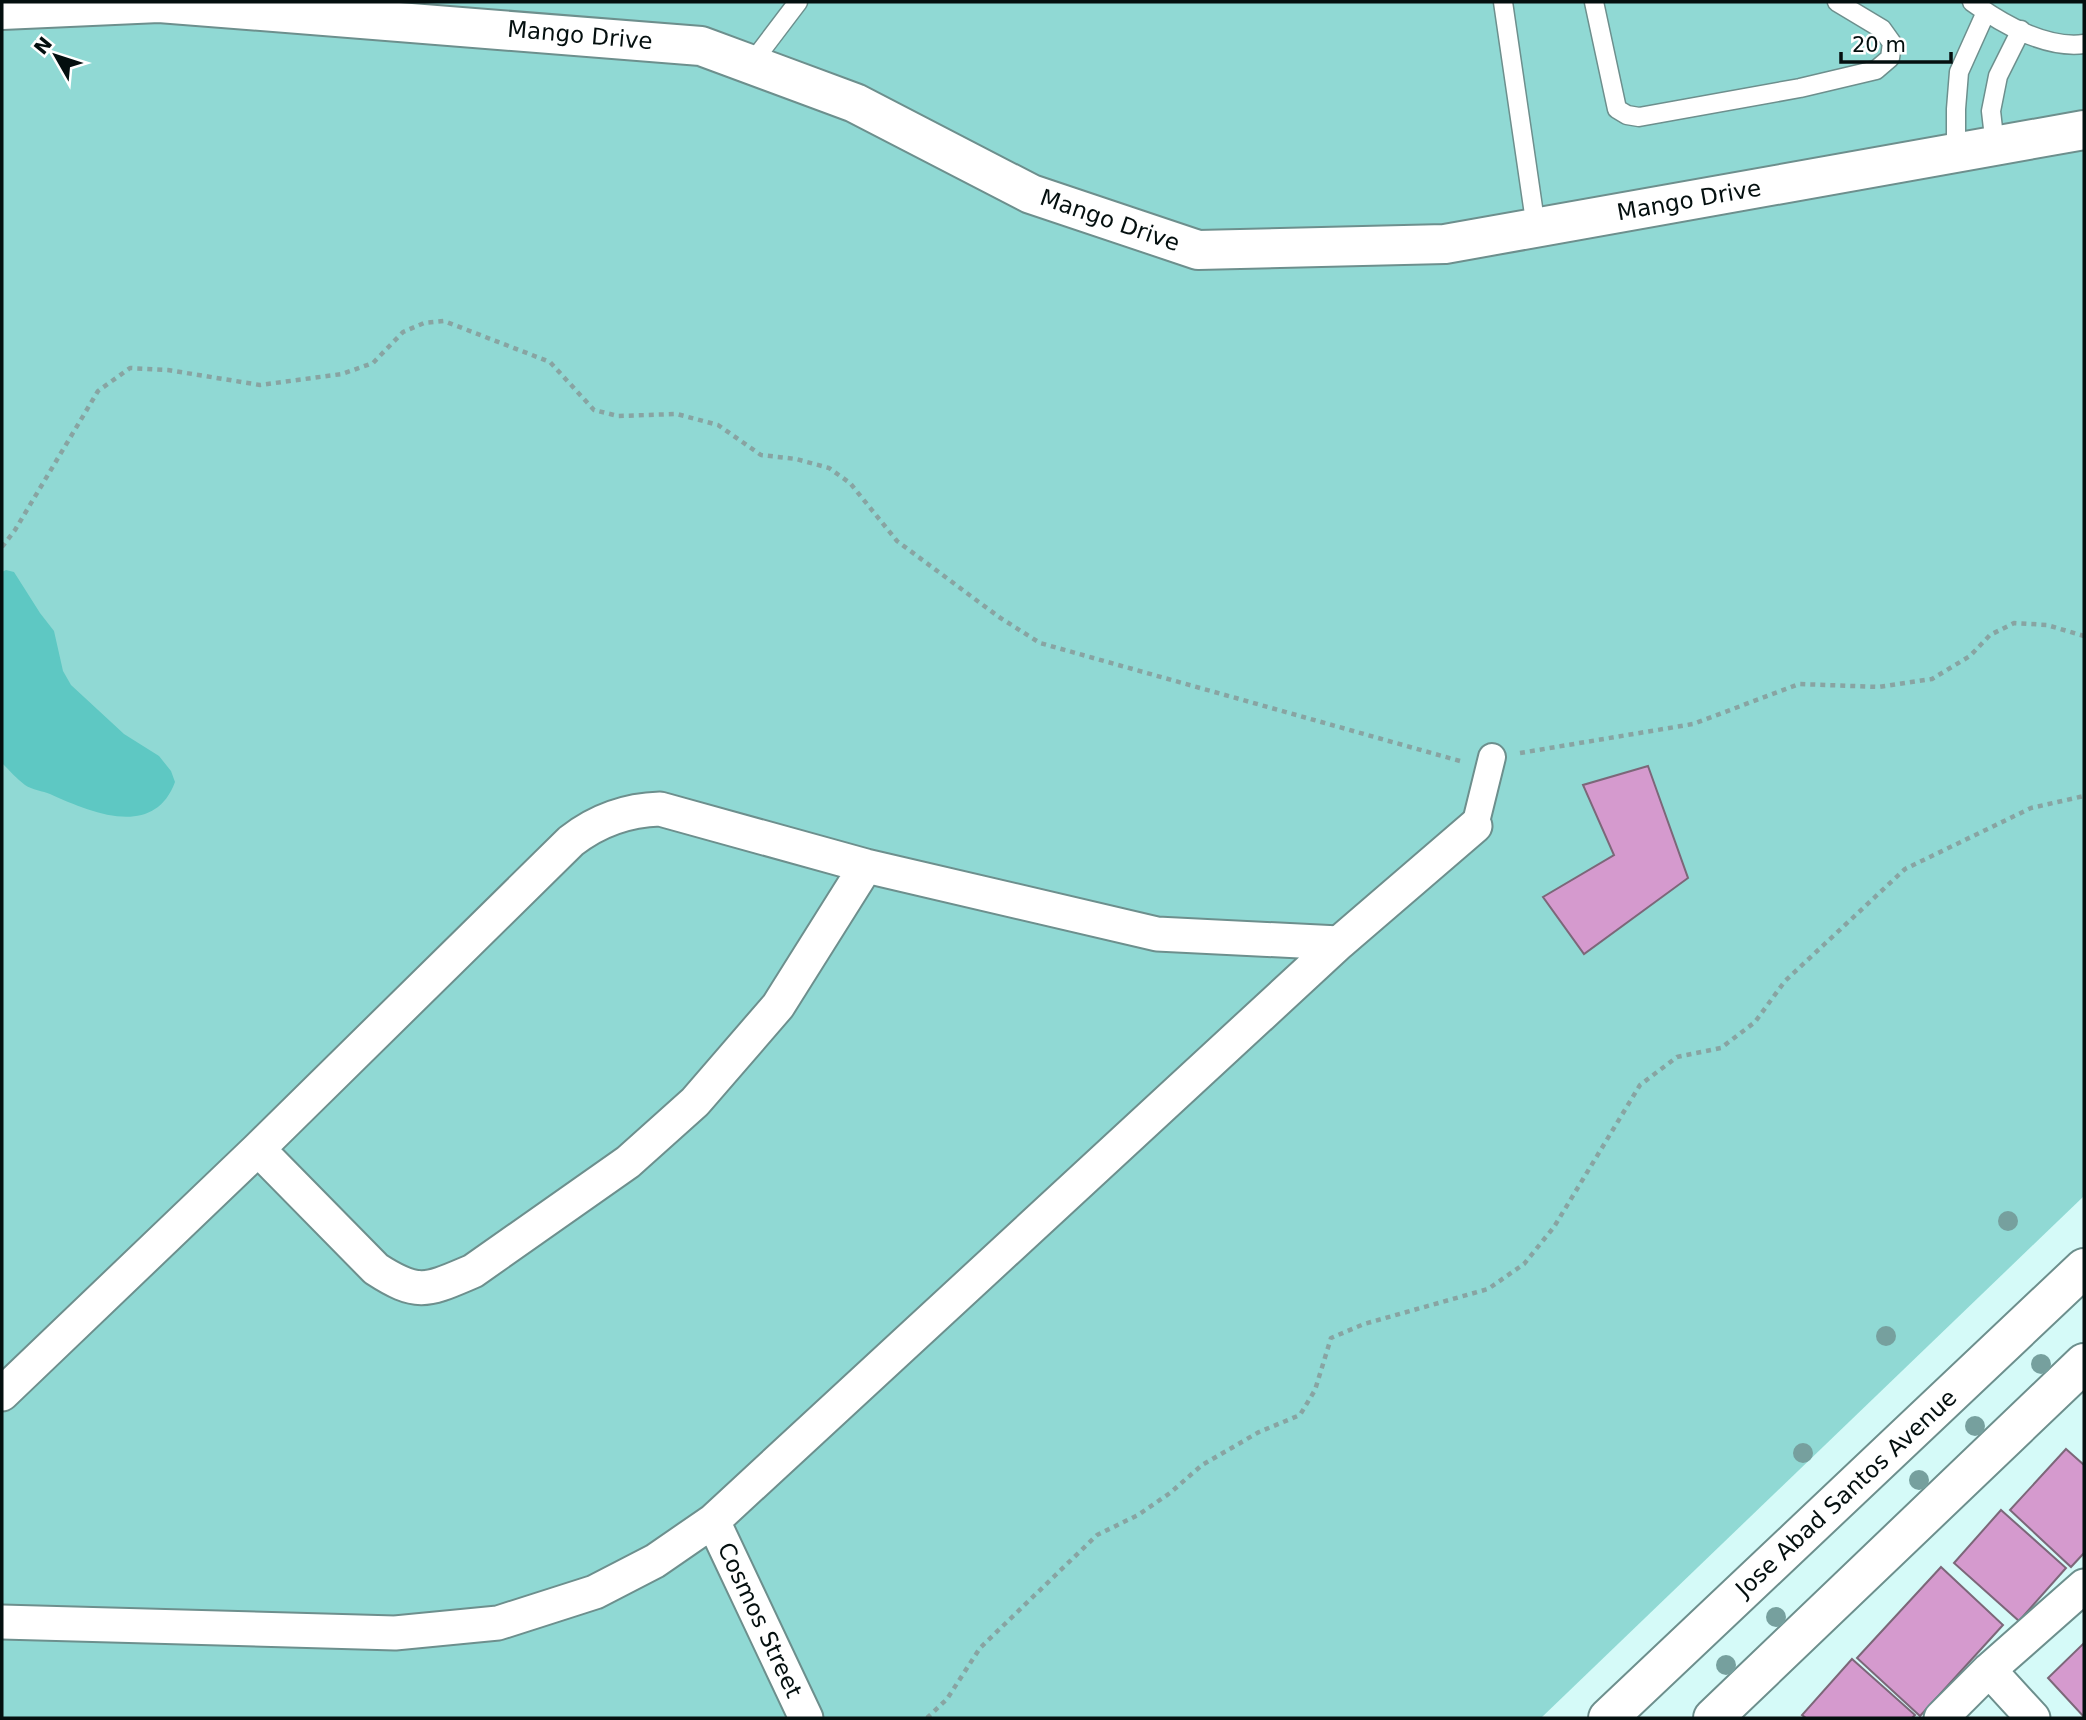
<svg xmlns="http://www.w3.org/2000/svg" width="2086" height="1720" font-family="'DejaVu Sans',sans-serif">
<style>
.green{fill:#90d9d4}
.water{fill:#5ec8c3}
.building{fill:#d59ace;stroke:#7c6779;stroke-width:2}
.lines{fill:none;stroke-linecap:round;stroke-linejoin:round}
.service-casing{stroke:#6d8f8d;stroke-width:21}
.pedestrian-casing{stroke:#6d8f8d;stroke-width:30}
.minor-casing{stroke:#6d8f8d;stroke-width:37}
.tertiary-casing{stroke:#6d8f8d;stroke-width:42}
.secondary-casing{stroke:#6d8f8d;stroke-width:42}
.path{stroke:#88a4a2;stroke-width:4.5;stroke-dasharray:5 5;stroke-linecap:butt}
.service{stroke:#fff;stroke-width:18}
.pedestrian{stroke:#fff;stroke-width:26}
.minor{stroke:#fff;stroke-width:33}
.tertiary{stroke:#fff;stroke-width:38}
.secondary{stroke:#fff;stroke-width:38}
.tree{fill:#76a09e}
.labels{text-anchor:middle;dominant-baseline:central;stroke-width:6;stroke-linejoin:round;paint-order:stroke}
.street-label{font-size:23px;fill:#040f0f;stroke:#fff}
</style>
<rect width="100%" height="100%" fill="#d5faf8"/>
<path class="green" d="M2,2H2084V1196L1541,1718H2Z"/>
<path class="water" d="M6,570L14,572L40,613L54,631L63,671L71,685L124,734L159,756L171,771L175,782C154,839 92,813 50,794C43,791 32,790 25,785C17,779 9,770 2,763V572Z"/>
<path class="building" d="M1648,766L1688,878L1584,954L1543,897L1614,855L1583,785Z
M2066,1449L2084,1465V1553L2071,1567L2010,1510Z
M2001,1510L2066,1568L2019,1621L1954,1563Z
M1941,1567L2003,1625L1920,1716L1857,1658Z
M2084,1643V1717L2048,1678Z
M1852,1659L1915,1715L1912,1718H1806L1802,1715Z"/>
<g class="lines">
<defs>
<path id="service" d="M1503,2L1536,228
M1594,2L1617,109L1627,115L1639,117L1800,88L1876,70L1890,58L1892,43L1882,29L1837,2
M1972,2C2002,24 2046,49 2084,44
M751,64L798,2
M1995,146L1991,111L1998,76L2021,30
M1956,152V109L1959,72L1986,12"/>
<path id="pedestrian" d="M1475,826L1492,757"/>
<path id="minor" d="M258,1149L376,1269C419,1297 428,1290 473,1271L628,1162L695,1102L778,1006L866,866
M2,1394L258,1149L571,841C598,820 626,810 660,809L866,866L1157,934L1339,943
M713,1521L806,1718
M2,1622L395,1633L498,1623L595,1592L655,1561L713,1521L1339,943L1475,826
M1989,1670L2033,1718
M1941,1718L1989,1670L2084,1586"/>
<path id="tertiary" d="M2,10L159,3L701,46L855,103L1031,194L1198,250L1445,244L2084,130"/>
<path id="secondary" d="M1608,1718L2084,1268
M1713,1718L2084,1363"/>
</defs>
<use href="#service" class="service-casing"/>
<use href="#pedestrian" class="pedestrian-casing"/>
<use href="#minor" class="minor-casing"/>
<use href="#tertiary" class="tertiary-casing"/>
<use href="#secondary" class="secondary-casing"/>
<path class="path" d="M2,547L15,530L98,391L130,368L168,370L260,385L342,374L373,363L403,332L424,323L444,321L550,362L594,410L618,416L677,414L718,425L761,455L796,459L829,468L850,483L897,541L999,617L1040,643L1460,761
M1520,753L1693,724L1799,684L1879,687L1932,679L1970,656L1990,635L2014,623L2047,625L2084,636
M927,1718L947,1699L980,1648L1097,1535L1138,1515L1170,1493L1202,1465L1259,1432L1300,1415L1315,1390L1331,1338L1364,1324L1488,1289L1524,1264L1554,1227L1640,1085L1677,1057L1721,1048L1755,1022L1785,981L1905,869L2031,808L2084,796"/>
<use href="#service" class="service"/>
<use href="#pedestrian" class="pedestrian"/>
<use href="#minor" class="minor"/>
<use href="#tertiary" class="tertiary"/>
<use href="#secondary" class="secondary"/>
</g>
<g class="tree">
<circle cx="2008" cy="1221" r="10"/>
<circle cx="1886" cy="1336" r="10"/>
<circle cx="2041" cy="1364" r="10"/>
<circle cx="1975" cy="1426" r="10"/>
<circle cx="1803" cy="1453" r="10"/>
<circle cx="1919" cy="1480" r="10"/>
<circle cx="1776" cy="1617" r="10"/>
<circle cx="1726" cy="1665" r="10"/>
</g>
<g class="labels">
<g class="street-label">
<text transform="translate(580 35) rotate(5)">Mango Drive</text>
<text transform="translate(1689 200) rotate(-10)">Mango Drive</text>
<text transform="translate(1110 220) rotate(19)">Mango Drive</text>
<text transform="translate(1846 1493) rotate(-43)">Jose Abad Santos Avenue</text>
<text transform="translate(760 1620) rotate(65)">Cosmos Street</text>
</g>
</g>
<rect width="2086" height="1720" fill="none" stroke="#040f0f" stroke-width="7"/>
<g transform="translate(56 56) rotate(309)" stroke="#ffffff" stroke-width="5" paint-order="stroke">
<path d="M0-5L12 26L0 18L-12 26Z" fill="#040f0f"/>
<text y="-10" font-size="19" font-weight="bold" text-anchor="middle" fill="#040f0f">N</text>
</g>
<path d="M1841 52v10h110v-10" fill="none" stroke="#040f0f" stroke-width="3.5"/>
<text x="1852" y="52" font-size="21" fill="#040f0f" stroke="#ffffff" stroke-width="5" paint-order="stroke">20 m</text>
</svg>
